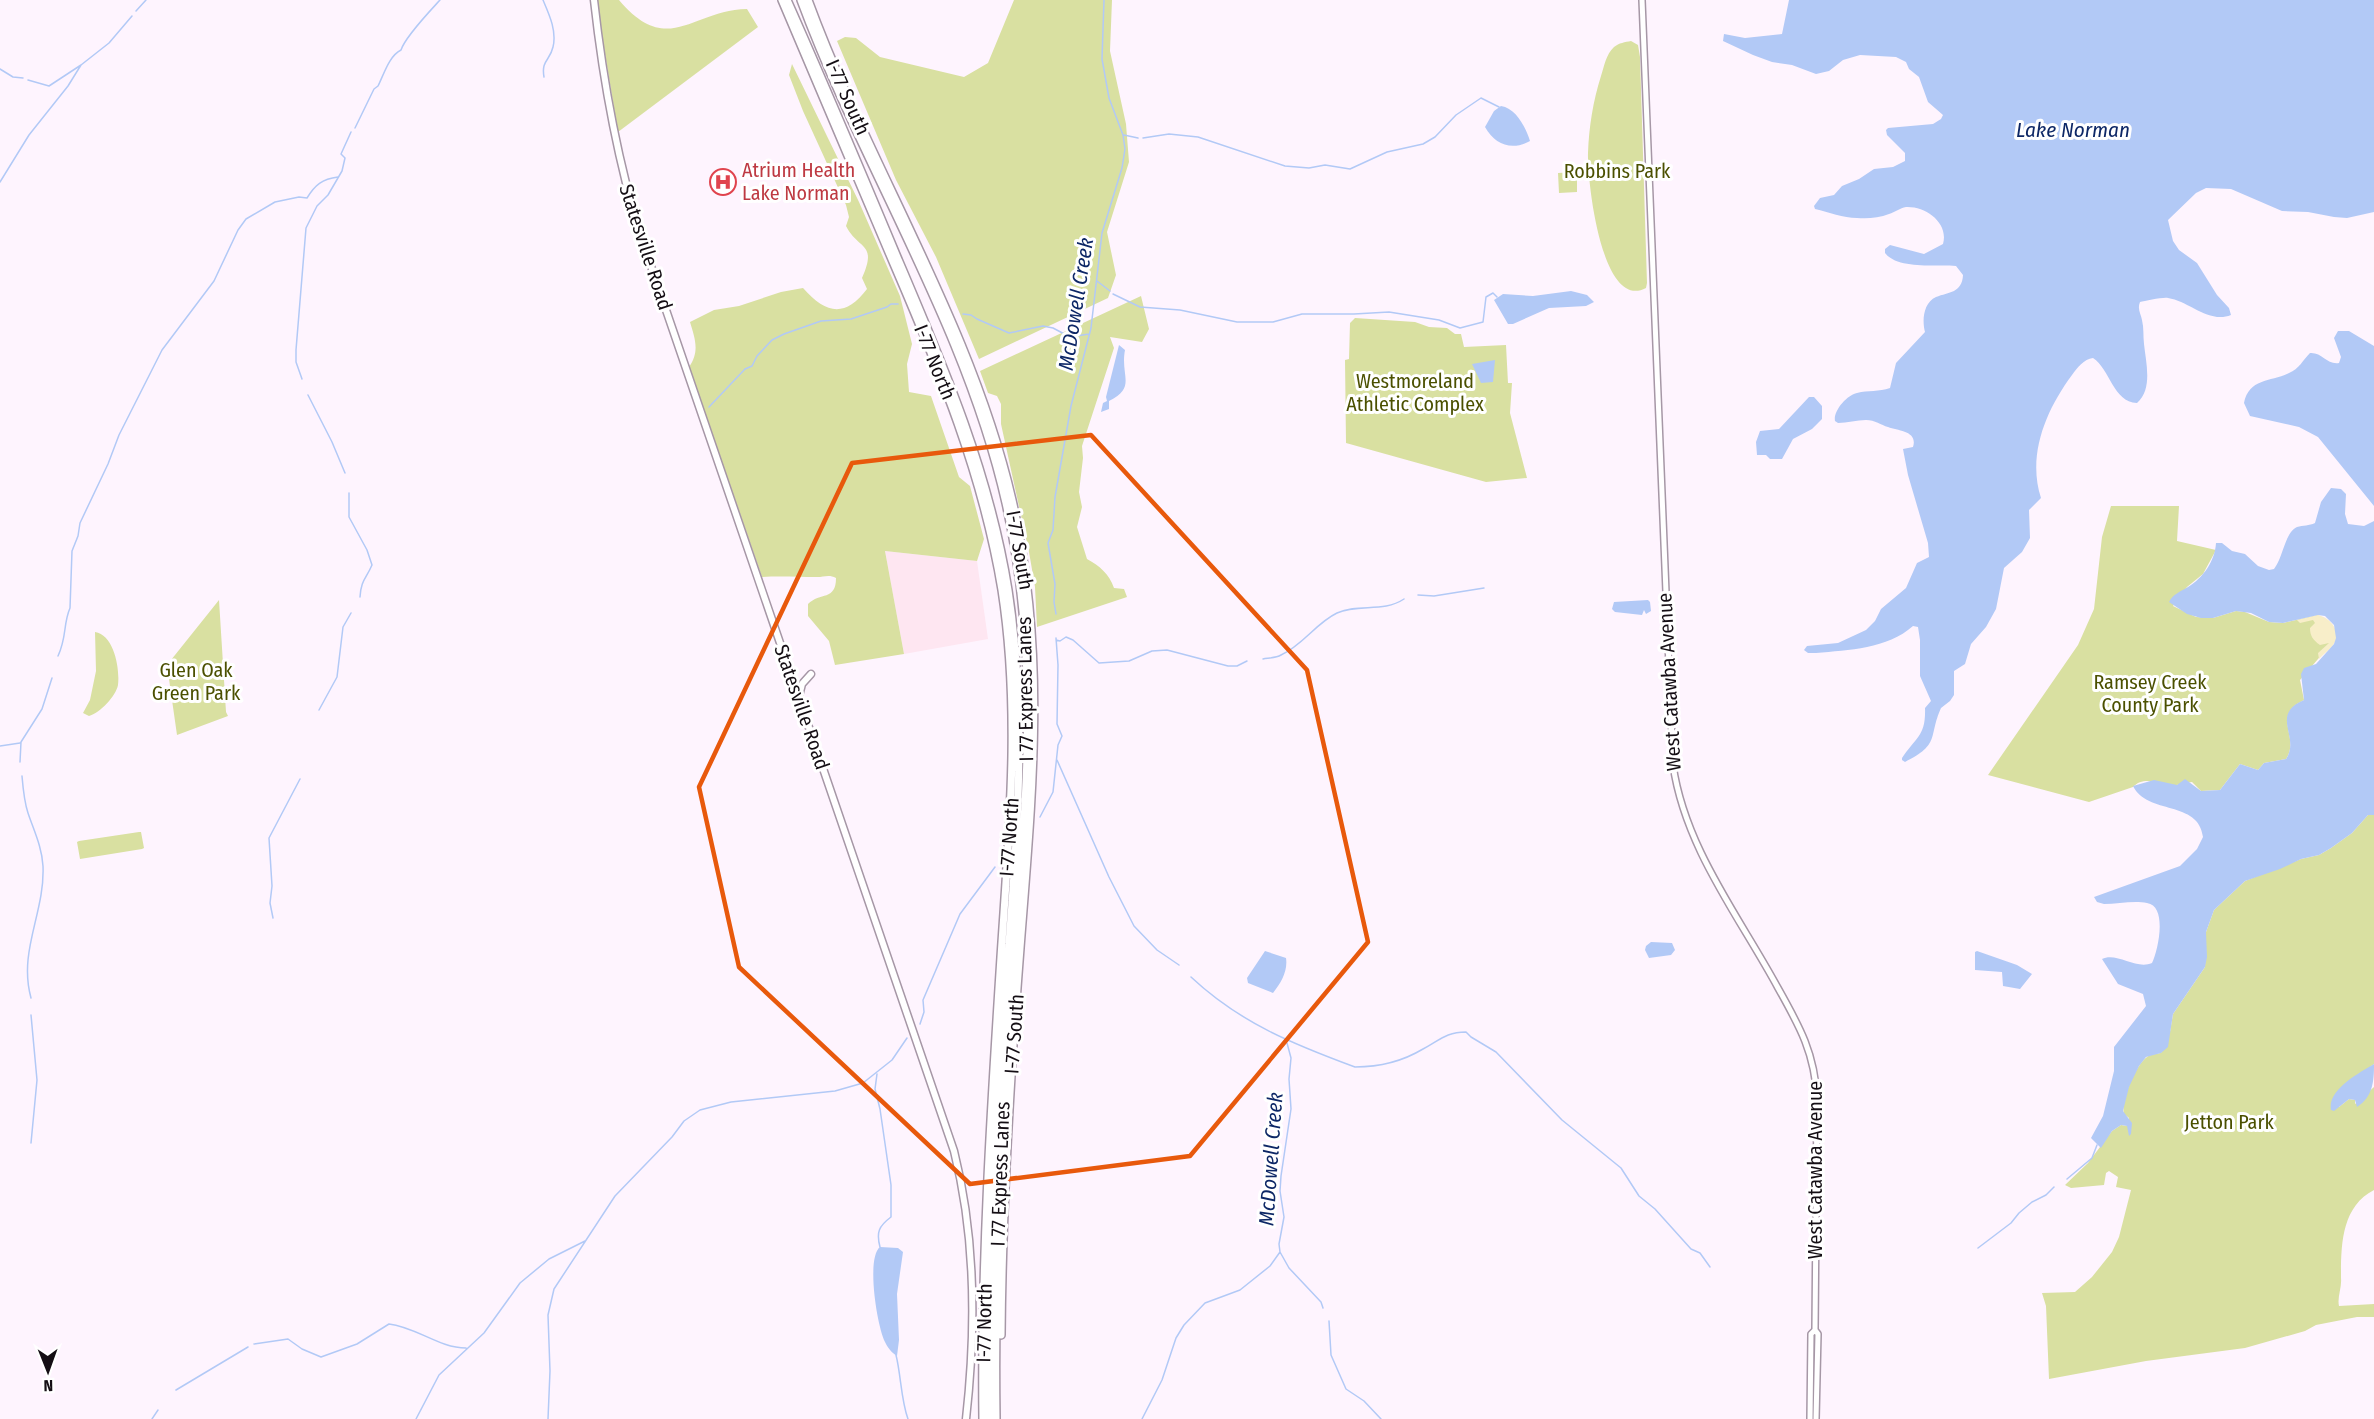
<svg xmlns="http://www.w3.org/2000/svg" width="2374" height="1419" font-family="'Fira Sans Condensed',sans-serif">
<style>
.industrial{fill:#fee6f1}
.green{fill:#d9e0a1}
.sand{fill:#f8eec9}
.water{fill:#b2c9f6}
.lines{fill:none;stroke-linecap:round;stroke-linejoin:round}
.stream{stroke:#b2c9f6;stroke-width:1.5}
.secondary-casing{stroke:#a697a6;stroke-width:8}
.primary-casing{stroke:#a697a6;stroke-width:9}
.motorway-casing{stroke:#a697a6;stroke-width:10}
.secondary{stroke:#fff;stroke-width:5}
.primary{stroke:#fff;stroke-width:6}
.motorway{stroke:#fff;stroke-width:7}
.marked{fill:none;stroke:#e8590c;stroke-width:4.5;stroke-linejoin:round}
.labels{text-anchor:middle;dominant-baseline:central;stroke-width:6;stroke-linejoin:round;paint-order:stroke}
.street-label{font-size:20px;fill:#140e14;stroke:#fff}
.health-label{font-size:20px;fill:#be3a42;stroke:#fff;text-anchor:start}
.park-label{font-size:20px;fill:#4b5000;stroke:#fff}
.water-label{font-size:21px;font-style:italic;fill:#0d2766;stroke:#fff}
</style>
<rect width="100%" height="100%" fill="#fef4fe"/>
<path class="industrial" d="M885,551L977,561L988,639L904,654Z"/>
<path class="green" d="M596,0H619C668,58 692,10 747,9L758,27L618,132Z
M1014,0H1112L1110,51L1126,124L1129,162L1107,232L1116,275L1108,298L979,359L936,257L896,180L837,41L845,37L856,38L880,57L964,77L988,63Z
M1631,41L1638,45L1640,57L1647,283L1646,288C1601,312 1587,178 1588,153C1589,127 1593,101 1601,76C1604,67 1606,54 1614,47C1619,43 1625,42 1631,41Z
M792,64L859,202L900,296L912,344L907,364L909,392L931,396L959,477L970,486L984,539L977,561L885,551L904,654L835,665L829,641L808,616V604C820,592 836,601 836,578C829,574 824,577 817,577C798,577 780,576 762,577L689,367C700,351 695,339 690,322L714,310L739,306L781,292L803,288C826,314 845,318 867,289L862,278C878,242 858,250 846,226L849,217L846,205L803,111L789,75Z
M1577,172V192L1559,193L1558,173Z
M1141,296L1149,329L1142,342L1110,337L1114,348L1082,446L1083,458L1079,492L1082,507L1077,527L1087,559C1100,566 1109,574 1114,588L1124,589L1127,597L1037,627L1035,587L1029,552L1001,424V404L997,396L988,393L980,371Z
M1355,318L1415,322L1429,327L1447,328L1455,334H1461L1464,347L1506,345L1508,383H1512L1510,413L1527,478L1486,482L1346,443L1345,360L1349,359L1350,323Z
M2111,506H2179L2177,541L2216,550L2203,574L2187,587L2173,606L2196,617L2213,618L2236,611L2245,612L2269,622L2283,623L2318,615L2336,638L2300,680L2304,700C2270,716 2301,737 2286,759L2264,763L2258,770L2240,764L2220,790L2201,791L2192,782C2185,783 2178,786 2171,785C2158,783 2143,776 2133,787L2089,802L1988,775L2078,645L2094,609L2102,537Z
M219,600L226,712L228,716L177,735L167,665Z
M95,632C114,635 120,668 118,685C116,696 100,713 89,716L83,713L90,700L96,671Z
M2368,815H2374V1064L2338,1091L2339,1107L2349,1099L2355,1100V1104L2374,1087V1190C2341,1207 2341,1246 2341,1278C2342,1288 2337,1297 2339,1306L2374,1304V1317H2357L2316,1325L2305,1331L2245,1348L2146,1361L2049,1379L2046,1306L2042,1293L2075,1292L2092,1277L2112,1252L2119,1237L2131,1190L2116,1187L2118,1177L2109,1171L2106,1173L2104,1185L2071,1188L2065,1185L2088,1163L2112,1131L2121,1125L2127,1126L2129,1118L2124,1114C2120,1102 2136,1064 2147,1057C2151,1054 2156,1054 2161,1053L2170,1032L2173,1014L2205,967L2206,932L2214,910L2245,881L2301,859L2319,855L2331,848L2352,833Z
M139,832H141L144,848L142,849L80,859L77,842L79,841Z"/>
<path class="sand" d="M2318,615C2331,618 2343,633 2333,645C2330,650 2323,654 2319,659L2318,653L2329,643L2320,645C2313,640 2310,636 2310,628L2315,623L2313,620L2300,623L2297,620Z"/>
<path class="water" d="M1789,0H2374V212L2347,218L2334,217L2308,212L2282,211L2231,189L2206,188L2196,193L2168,220L2173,241L2179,250L2197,263L2217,295L2229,308L2231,315C2209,324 2189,301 2168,298C2163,297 2145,301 2140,302C2137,309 2141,314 2142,320C2144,328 2143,336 2144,344C2146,363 2153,389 2137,403C2113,402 2110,369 2093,358C2084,359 2077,368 2072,375C2046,410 2027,455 2041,498L2029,510L2030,538L2022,552L2004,568L1996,609L1986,627L1971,644L1965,664L1954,671V695L1950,701L1941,708C1928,737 1941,744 1905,762L1902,760V758C1916,737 1926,736 1925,708L1931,701L1920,676V640L1918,627L1913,626C1887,649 1849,650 1816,653H1808L1804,650L1807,646L1838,643L1866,630L1875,621L1881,609L1906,588L1917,563L1929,557L1928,543L1908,475L1903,449L1913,447C1918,431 1899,431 1888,427C1881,425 1875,420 1866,420C1857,420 1847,423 1838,423L1835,421C1833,411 1847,395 1857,393C1868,390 1879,392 1890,388L1896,363L1925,332C1922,321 1923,303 1936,297C1949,292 1962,293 1963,275L1956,266C1938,264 1898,270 1885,253V249L1890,245L1924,254L1943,244C1949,223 1926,206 1906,207C1900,208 1895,212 1889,214C1879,218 1867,219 1857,218C1843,218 1829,212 1815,209L1814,206L1820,198L1834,195L1842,186L1859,179L1874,169L1893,167L1905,161V153L1887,135L1886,130L1888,128L1933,124L1941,119L1943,115L1928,102L1919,77L1909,69L1906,62L1896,57L1860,55L1843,60L1829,71L1816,74L1792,65L1772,62L1753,55L1723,41L1724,34L1745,38L1782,34Z
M1501,106C1516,108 1526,128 1530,141C1512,151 1495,145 1485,127L1494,111Z
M1571,291L1587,295L1594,302L1586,306L1549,308L1513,324H1508L1494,300L1503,294L1533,296Z
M2338,331H2349L2374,346V506L2318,437L2299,427L2250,416L2244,403C2249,378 2271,382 2289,373C2299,369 2303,360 2310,353C2322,352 2327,365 2339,363L2341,357L2334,338Z
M1119,345L1125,350C1120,376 1137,387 1109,401V409L1101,412L1103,403L1107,401L1106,397Z
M1495,360L1493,382L1481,383L1472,364Z
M1809,397H1814L1822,406V419L1812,429L1793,439L1782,459H1770L1766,455H1757L1756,442L1760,431L1779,429Z
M2331,488L2341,489L2346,494L2345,514L2348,524L2364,526L2374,521V815H2368L2352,833L2331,848L2319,855L2301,859L2280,869L2245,881L2214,910L2206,932L2207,957L2205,967L2173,1014L2168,1047L2161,1053L2146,1057L2139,1066L2129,1087L2123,1111L2132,1123L2131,1134L2129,1136L2127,1126L2121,1125L2112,1131L2101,1148L2091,1138L2103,1116L2114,1071V1047L2146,1006L2143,994L2118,984L2102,959C2117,952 2136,970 2152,963C2158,951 2168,906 2147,903C2134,900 2118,904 2104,904L2097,902L2094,897L2180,866L2197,849L2203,837C2199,800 2147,815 2133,786L2154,780L2177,785L2185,779L2201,791L2220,790L2240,764L2258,770L2264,763L2286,759C2301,737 2269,715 2304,700L2301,674L2304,668L2316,664L2334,644L2336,638L2334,625L2325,616L2318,615L2283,623L2269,622L2251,613L2236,611L2213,618H2201L2187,614L2169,602C2173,594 2180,592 2188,587C2203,578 2215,561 2216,543H2222L2232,551L2245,554L2258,566L2269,570L2274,569C2283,558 2285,532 2297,527C2303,525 2309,526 2315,523L2321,502Z
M1648,600L1650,602L1651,611L1646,614L1644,610L1642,615L1615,612L1612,609L1614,602Z
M1651,942L1672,943L1675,950L1671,955L1649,958L1645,950L1646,946Z
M1265,951L1286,958C1288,971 1281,983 1273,993L1248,983L1247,978Z
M1977,951L2017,965L2032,974L2020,989L2003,986L2002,972L1975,970V952Z
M2374,1064C2374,1081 2373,1097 2357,1107L2355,1100L2349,1099L2334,1111L2331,1110C2327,1090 2359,1073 2374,1064Z
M880,1247L898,1248L903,1252L897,1294L899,1340L897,1356C891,1352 888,1348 885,1342C877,1326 866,1258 880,1247Z"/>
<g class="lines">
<path class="stream" d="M543,0C549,14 557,31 553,47C550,61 541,60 544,77
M136,11L146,0
M0,69L13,77L23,78
M28,80L49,86L81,65L109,43L132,16
M355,128L374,89L378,86C384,74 389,56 401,50C405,37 430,11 440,0
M1124,135L1138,138
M1143,138L1169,134L1198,137L1285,166L1309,168L1325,165L1350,169L1387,152L1423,144L1435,137L1456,115L1481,98L1499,107
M0,182L29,135L68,86L81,65
M1097,281L1110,291
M1113,294L1140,307L1180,310L1237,322H1273L1302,314H1354L1389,312L1439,320L1460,328L1483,322L1486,297L1493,293L1497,297
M963,314L971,315L977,319L1009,333L1043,326L1053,328L1070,337L1089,334
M302,379L296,362V350L306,228L317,206L328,195L342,171L345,158L341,154L351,132
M308,395L332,442L345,473
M709,407L745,369L752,366L757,356L772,340L784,334L821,321L851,319L887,307L891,304H898
M349,493V517L367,550L372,565C366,579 361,580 360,597
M1418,595L1434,596L1484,588
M1056,614L1054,602L1055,584L1048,543L1053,530L1055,497L1071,406L1091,328L1102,233L1122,168L1125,149L1123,135L1109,98L1102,59L1104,0
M1056,640L1060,641L1066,637L1073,640L1099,663L1129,661L1152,651L1167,650L1228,666H1237L1247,661
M58,656C67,637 63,624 70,608L72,551L78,536L80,523L108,464L119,435L162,350L214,281L238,230L246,219L275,202L299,197L307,198C315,185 322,179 338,177
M1263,659C1269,658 1276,658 1281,655C1303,645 1316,623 1337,613C1359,603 1383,613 1404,599
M319,710L337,677L343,627L351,613
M0,746L20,743
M1057,760L1109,877L1134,926L1157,950L1179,965
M20,762L21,742L42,709L52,678
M22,776C23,788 24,801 28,813C34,831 42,847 43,866C45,913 18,951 31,998
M1040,817L1053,792L1058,745L1062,736L1057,724L1058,665L1056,638
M273,918L270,903L272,886L269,838L300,779
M1191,977C1240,1023 1293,1044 1355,1067C1378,1067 1403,1061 1423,1049C1440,1040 1446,1032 1466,1032L1471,1037L1496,1052L1562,1120L1621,1168L1639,1196L1655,1209L1691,1249L1700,1253L1710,1267
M31,1015L37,1080L31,1143
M920,1024L924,1012L923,1000L960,914L995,867
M1287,1043L1291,1058L1289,1079L1291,1109L1281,1176L1280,1191L1284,1217L1279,1244L1280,1252L1289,1268L1321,1302L1323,1308
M877,1074L875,1089L880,1109L891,1185V1217C879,1226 876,1232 880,1247
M2067,1179L2092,1158L2097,1145
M1978,1248L2011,1223L2019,1213L2032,1202L2046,1195L2054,1187
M1329,1321L1331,1355L1346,1389L1364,1401L1381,1419
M254,1344L288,1339L302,1349L321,1357L357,1344L389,1324C416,1327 439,1348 466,1348
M896,1355C901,1375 901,1400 908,1419
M176,1390L248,1347
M152,1419L158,1410
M416,1419L439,1375L484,1333L520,1283L549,1259L585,1241
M548,1419L550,1371L548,1315L554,1289L615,1196L672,1137L684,1121L700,1110L731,1102L835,1091L863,1083L892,1060L907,1038
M1142,1419L1162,1380L1176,1338L1184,1325L1205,1303L1240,1290L1270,1266L1280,1252"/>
<defs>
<path id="secondary" d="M1642,0L1673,765C1685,848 1739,916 1778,988C1800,1027 1815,1054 1817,1099L1815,1330L1811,1334L1810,1419
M1815,1330L1818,1334L1816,1419"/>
<path id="primary" d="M594,0C603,81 617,159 641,237L954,1151C976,1238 976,1330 966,1419
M799,696L802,684L811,674"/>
<path id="motorway" d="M782,0C819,88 857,176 894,264C940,371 983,474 1002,590C1021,712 1009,834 1001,957C991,1111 981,1265 983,1419
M787,0C825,85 861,171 897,257C944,367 989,471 1008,590C1031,740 1012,895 1001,1045C992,1169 988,1294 989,1419
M801,0C864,170 966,325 1006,503C1044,670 1023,832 1010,1000C1000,1140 994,1279 996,1419
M808,0C870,169 971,323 1012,500C1047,654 1032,793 1020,948C1010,1077 1002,1206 1001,1335"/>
</defs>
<use href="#secondary" class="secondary-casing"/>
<use href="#primary" class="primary-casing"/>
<use href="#motorway" class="motorway-casing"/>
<use href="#secondary" class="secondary"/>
<use href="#primary" class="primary"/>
<use href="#motorway" class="motorway"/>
</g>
<path class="marked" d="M1091,435L1307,670L1368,942L1190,1156L970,1184L739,967L699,787L852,463Z"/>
<defs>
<symbol id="hospital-ring" viewBox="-11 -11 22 22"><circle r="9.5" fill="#fff" stroke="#e0444e" stroke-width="1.5"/><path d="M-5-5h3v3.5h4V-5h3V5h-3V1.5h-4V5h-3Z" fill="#e0444e"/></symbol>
</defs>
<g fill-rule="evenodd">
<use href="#hospital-ring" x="708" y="167" width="30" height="30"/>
</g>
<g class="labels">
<g class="street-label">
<text transform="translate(848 97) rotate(66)">I-77 South</text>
<text transform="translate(646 247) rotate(72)">Statesville Road</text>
<text transform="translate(935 362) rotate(68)">I-77 North</text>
<text transform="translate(1020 550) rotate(80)">I-77 South</text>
<text transform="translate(1669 682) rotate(-93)">West Catawba Avenue</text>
<text transform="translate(1025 689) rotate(-91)">I 77 Express Lanes</text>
<text transform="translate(802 707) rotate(71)">Statesville Road</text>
<text transform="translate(1009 837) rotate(-86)">I-77 North</text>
<text transform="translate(1014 1034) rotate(-86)">I-77 South</text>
<text transform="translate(1815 1170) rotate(-90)">West Catawba Avenue</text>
<text transform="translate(1000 1174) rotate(-88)">I 77 Express Lanes</text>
<text transform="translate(984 1323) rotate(-89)">I-77 North</text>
</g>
<g class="health-label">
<text x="742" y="170">Atrium Health<tspan x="742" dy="23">Lake Norman</tspan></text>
</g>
<g class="park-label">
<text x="1617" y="171">Robbins Park</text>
<text x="1415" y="381">Westmoreland<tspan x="1415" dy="23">Athletic Complex</tspan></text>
<text x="196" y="670">Glen Oak<tspan x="196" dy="23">Green Park</tspan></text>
<text x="2150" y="682">Ramsey Creek<tspan x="2150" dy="23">County Park</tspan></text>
<text x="2229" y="1122">Jetton Park</text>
</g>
<g class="water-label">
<text x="2073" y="130">Lake Norman</text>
<text transform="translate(1076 304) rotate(-81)">McDowell Creek</text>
<text transform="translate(1271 1159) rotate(-86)">McDowell Creek</text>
</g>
</g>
<g transform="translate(48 1371) rotate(179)" stroke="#ffffff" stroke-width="4.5" paint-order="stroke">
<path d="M0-4.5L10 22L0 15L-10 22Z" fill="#140e14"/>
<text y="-9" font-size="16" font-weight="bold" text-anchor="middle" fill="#140e14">N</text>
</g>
</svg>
